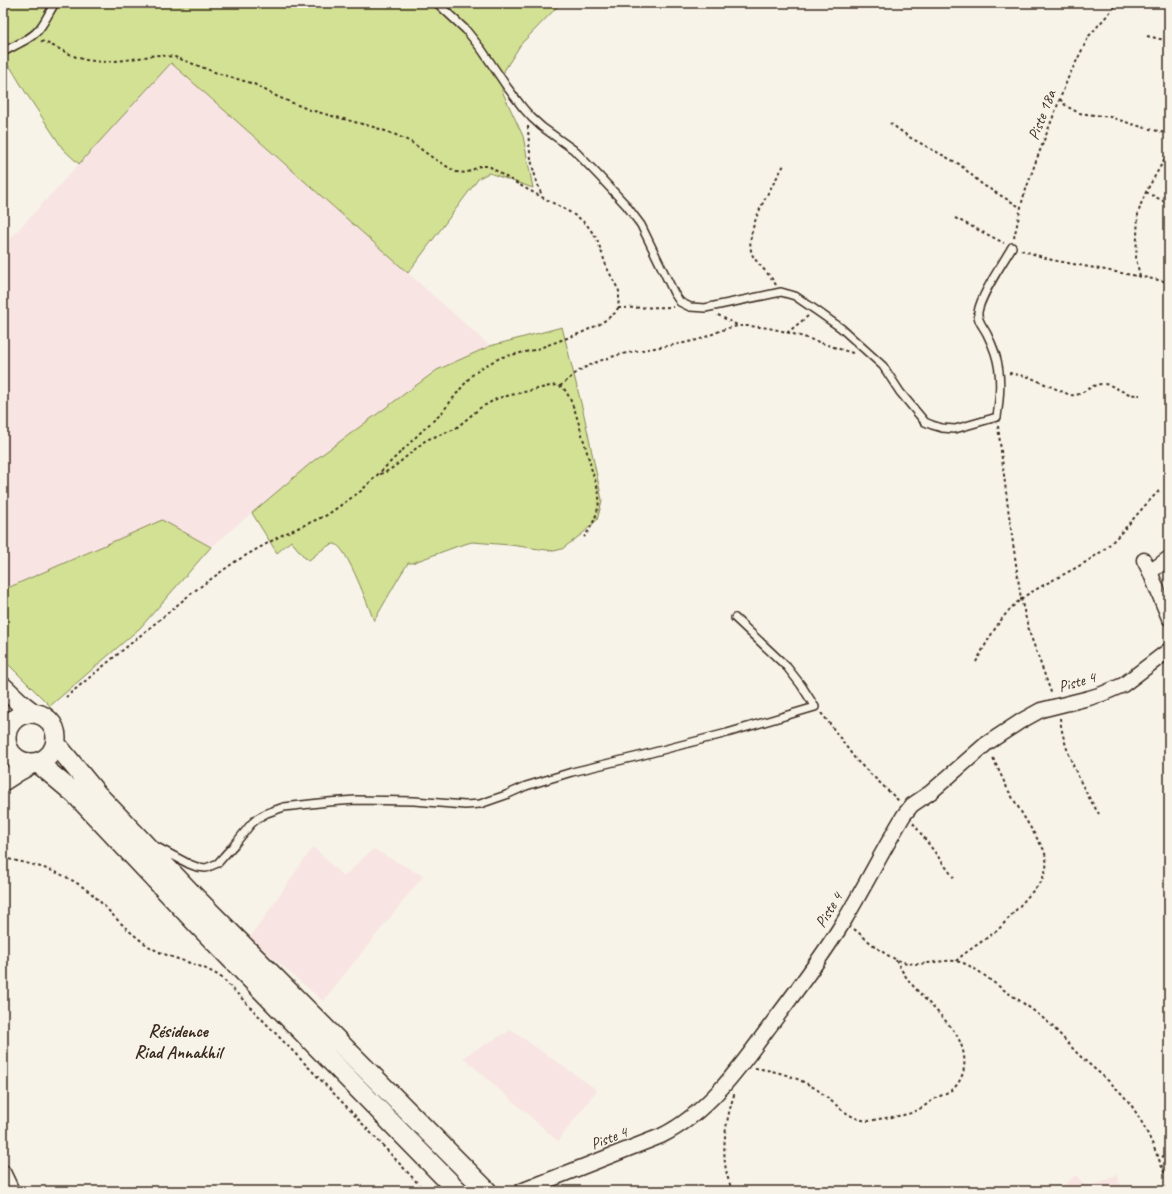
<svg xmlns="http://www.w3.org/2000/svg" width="1172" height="1194" font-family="Caveat,sans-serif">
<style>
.built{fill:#f8e4e2}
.green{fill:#d2e194;stroke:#868659}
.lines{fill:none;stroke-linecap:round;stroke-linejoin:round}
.lane-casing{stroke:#3b2a1e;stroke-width:10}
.street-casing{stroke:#3b2a1e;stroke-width:17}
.secondary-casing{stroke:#3b2a1e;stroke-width:22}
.path{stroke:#3b2a1e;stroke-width:2;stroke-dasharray:3 3;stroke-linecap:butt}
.lane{stroke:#f7f3e8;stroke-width:7}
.street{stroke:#f7f3e8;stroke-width:14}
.secondary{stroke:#f7f3e8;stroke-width:19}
.labels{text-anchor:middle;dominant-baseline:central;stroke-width:3;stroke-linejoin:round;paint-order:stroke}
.street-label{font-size:16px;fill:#3b2a1e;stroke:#f7f3e8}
.quarter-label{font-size:18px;font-weight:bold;fill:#3b2a1e;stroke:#f7f3e8}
</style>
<rect width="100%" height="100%" fill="#f7f3e8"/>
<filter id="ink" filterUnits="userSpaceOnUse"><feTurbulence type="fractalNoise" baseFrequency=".025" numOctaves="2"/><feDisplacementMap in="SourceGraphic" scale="8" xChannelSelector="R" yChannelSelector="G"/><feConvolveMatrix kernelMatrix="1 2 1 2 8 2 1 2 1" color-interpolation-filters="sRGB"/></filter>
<g filter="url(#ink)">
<path class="built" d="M171,63L490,346L437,370L312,462L211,547L162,520L3,590V247Z
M313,847L344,877L373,849L423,876L323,1001L250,938Z
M511,1030L597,1090L558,1141L463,1057Z
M1076,1175L1087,1189L1117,1175L1122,1191H1058Z"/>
<path class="green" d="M3,3H561L521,44L504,71L502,91L523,136L533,188L489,173L479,178L408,273L171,63L79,164L63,149L26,93L11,68L3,63Z
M562,327L584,415L602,500L600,509L597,520L582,534L562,549L554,551L510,545L472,542L458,546L412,563H408L398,579L374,621C369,608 347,547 335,544C328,543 315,556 309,560L305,558L291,541L277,553L252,513L312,462L437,370L490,346Z
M162,520L211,547L140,628L50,706L3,659V590Z"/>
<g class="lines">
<defs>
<path id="lane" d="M437,3L466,30L482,50L507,87L523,108L532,118L542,127L574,150L600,177L626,205L641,225L674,293L680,302L690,307L705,308L781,292L795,296L817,311L841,328L883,366L900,392L925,422L932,425L942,428L955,429L997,417C1000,396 1002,374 995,353C993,347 990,340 987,334C983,326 977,321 978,312C981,294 1003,263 1012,247
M3,52C15,45 32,39 40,28C46,20 50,11 55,3
M155,846L189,864L197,867L206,868L218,863L224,856L235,844L251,824L258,818L267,813L284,807L328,802L356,800L414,801L465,805L480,804L506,795L526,786L572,772L639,756L727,733L815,707L801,685L787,667L735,618"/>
<path id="street" d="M1144,560L1150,572L1169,618
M1150,572L1169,558
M3,1172L12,1191
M521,1191L661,1136C706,1114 738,1070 767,1030C794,994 821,959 844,921C865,886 883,850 904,815L912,805L931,792L986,744L1021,721L1041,710L1089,698L1102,694L1123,685L1169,650"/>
<path id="secondary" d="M3,687L20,703L33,713
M6 738a25 25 0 1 1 50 0a25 25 0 1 1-50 0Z
M56,744L97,794L193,895L487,1191
M38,763L75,794L200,927L458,1191
M3,781L17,772L33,763"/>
</defs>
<use href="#lane" class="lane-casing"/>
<use href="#street" class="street-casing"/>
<use href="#secondary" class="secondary-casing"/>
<path class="path" d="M1147,36L1169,41
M41,41L49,44L76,57L86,60L102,62L126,60L156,55L175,57L217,73L254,84L278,97L310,110L377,128L396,135L411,142L433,158L456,172L466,173L480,166H489L501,174L523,187L566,210L579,218L587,225L597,239L607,268L619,291V298L618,308L615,313L600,324L581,333L534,350L502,357L484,366L471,376L458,392L440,415L426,427L361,491L327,515L282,535L236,561L193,592L66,697
M1060,99L1066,106L1079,113L1110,117L1135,125L1169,134
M890,123L909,137L959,164L983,185L1020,207
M528,126C529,154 532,170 542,196
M1146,192L1169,204
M955,218L1004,243
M1014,238L1023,198L1036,161L1068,78L1089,36L1118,3
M1021,250L1052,260L1169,282
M1140,276L1136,259L1138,214L1141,204L1146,192L1169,151
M776,285C770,274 759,266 753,256C741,233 773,185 784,165
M618,308L673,307
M718,315L739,326
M787,333L808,316
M1009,373L1029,377L1070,395C1082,397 1089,385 1101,384C1111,383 1119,391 1127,393C1131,395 1136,395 1140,395
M560,386C567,381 573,375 579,371C615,349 658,350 697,340C711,336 726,326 741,326C780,325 817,343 853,353
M998,426L1008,508L1021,599L1030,634L1052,695
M380,474L384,473L394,467L426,440L455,429L480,408L498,398L550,386C555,385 560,385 564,389C569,395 572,404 575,411C581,431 587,451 592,471C594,478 598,487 599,495C600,509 593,526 584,537
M976,662C988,640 1000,616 1020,600C1024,596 1030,593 1035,590C1057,577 1081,567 1102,551C1122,535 1139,510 1159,491
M821,713L827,720L856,760L899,801
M1060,718C1063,749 1082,788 1099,814
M913,823L954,878
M3,858C37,865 64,871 92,894C98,899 103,905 109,911C121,924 135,937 150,947C173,961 200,962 222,978L345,1105L425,1191
M854,929C874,945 891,964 919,964C934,963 949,958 963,963C976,968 986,977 997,985C1015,998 1035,1010 1052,1026C1061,1035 1070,1046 1079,1055C1096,1071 1117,1086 1131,1105C1148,1129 1158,1158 1169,1184
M956,961L964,954L998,930L1041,882C1047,868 1048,864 1044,850L1008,790L992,756
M755,1068C776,1071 798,1077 816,1089C833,1100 847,1120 869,1121C882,1118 895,1117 908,1114C918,1111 926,1105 934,1099C940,1096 947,1093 953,1089C970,1073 966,1048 954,1031C935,1006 910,989 896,960
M1156,1155L1162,1156L1169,1161
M733,1191C718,1162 725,1121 735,1092"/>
<use href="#lane" class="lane"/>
<use href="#street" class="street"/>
<use href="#secondary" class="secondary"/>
</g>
</g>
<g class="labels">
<g class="street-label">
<text transform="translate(1042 115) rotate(-69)">Piste 18a</text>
<text transform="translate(1077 682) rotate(-16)">Piste 4</text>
<text transform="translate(829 910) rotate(-59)">Piste 4</text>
<text transform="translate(609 1138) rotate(-21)">Piste 4</text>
</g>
<g class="quarter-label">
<text x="178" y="1031">Résidence<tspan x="178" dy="21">Riad Annakhil</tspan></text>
</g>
</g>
<rect width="1172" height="1194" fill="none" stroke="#f7f3e8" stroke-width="16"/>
<rect x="8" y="8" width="1156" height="1178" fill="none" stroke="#3b2a1e" stroke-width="1.5" filter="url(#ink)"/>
</svg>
